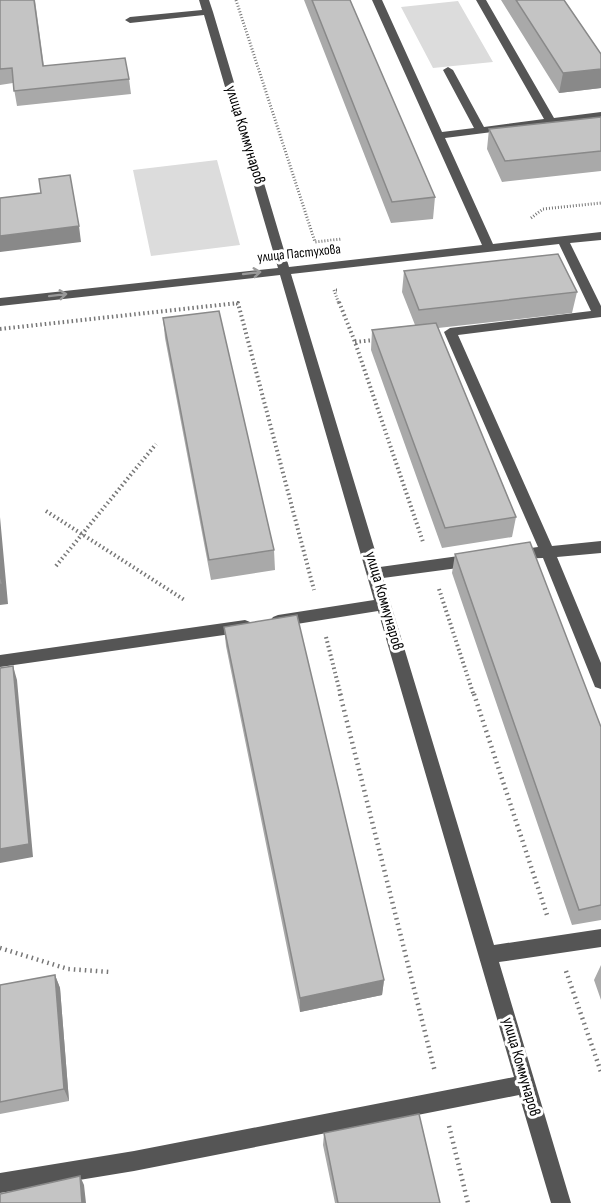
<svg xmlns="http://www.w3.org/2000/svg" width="601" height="1203" font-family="'Sofia Sans Condensed',sans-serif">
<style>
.green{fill:#dcdcdc}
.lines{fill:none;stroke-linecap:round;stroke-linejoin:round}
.path-far2{stroke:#777;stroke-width:3;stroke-dasharray:1 2;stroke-linecap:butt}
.path-far1{stroke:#777;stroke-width:4;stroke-dasharray:1.5 3;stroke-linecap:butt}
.path{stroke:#777;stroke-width:4.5;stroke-dasharray:1.5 4;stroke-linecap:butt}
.minor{fill:#555;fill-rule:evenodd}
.wall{fill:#a9a9a9}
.shaded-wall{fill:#898989}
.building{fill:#c4c4c4;stroke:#898989;stroke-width:1.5}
.oneway{stroke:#999}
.labels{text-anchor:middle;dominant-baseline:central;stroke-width:6;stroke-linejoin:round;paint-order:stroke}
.far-street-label{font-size:14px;fill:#000;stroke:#fff}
.street-label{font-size:16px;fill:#000;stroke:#fff}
</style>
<rect width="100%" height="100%" fill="#fff"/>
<path class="green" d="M458,1L493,62L433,68L401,7Z
M217,160L240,245L151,256L133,170Z"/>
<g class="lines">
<path class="path-far2" d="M236,0L315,242L342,239
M531,218L543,209L601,203
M337,290H334L339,304
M233,304H238"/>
<path class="path-far1" d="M339,302L355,342L423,542
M0,329L238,303L314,590
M355,342L374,340
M46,511L186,601
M56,566L156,444
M439,589L474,696
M326,637L341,696"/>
<path class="path" d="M340,694L435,1072
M474,694L548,918
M0,948L68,969L110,972
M566,971L601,1072
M449,1126L468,1203"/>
<path class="minor" d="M199,0H209L213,12L289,267L482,245L372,0H382L442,132L474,128L443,70L448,67L453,70L484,127L544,119L476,0H486L554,118L601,112V118L445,138L493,244L601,232V240L570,243L601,306V317L458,335L552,546L601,541V553L557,557L601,663V689L595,687L593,682L543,558L509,559L507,555L509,551L538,547L444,332L450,328L591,311L559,244L291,274L380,567L473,554L478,556L480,560L478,564L473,566L383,578L494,945L601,929V947L499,962L571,1203H551L519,1095L134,1171L0,1193V1173L134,1151L514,1077L378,611L278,627L273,625L270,621L273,617L278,615L374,600L280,275L0,306V298L278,268L204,15L130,23L125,20L130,17L202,10Z
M245,620L250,622L253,626L250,630L245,632L0,667V655Z"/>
</g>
<path class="wall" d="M0,0H35L44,66L129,79L131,94L17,106L13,83L0,85Z
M304,0H350L435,197L433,219L391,223Z
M501,0H564L601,54V88L559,93Z
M601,117V171L502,182L487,149L489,129Z
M404,271L577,292L572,313L438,328L516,517L512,537L442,548L371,350L372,330L415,325L402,292Z
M163,318L274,550L275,570L211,580L165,338Z
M455,554L601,727V920L572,925L452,573Z
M224,627L384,980L382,995L300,1012L226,646Z
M601,965V1000L594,980Z
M55,975L60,988L69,1101L0,1114V985Z
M324,1133L440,1203H335L323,1145Z"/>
<path class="shaded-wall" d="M601,69V88L559,93L563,73Z
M79,226L81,242L0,252V236Z
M0,517L8,604L0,605Z
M13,666L17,680L33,857L0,863V849Z
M55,975L60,988L69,1101L64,1089Z
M384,980L382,995L300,1012V998Z
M80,1176L84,1185L86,1203H82Z"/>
<path class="building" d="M0,0H34L43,66L125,58L129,79L14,91L12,68L0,69Z
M312,0H350L435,197L392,202Z
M516,0H564L601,54V69L563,73Z
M601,117V151L505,161L489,129Z
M70,175L79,226L0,236V198L41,193L39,179Z
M558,254L577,292L419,310L404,271Z
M219,311L274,550L209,560L163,318Z
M436,323L516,517L445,528L372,330Z
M530,542L601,727V905L579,910L455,554Z
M0,560L2,584L0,585Z
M297,615L384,980L300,998L224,627Z
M13,666L29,844L0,849V668Z
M55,975L64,1089L0,1102V985Z
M419,1114L440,1203H338L324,1133Z
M80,1176L82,1203H0V1194Z"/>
<defs><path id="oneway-shaft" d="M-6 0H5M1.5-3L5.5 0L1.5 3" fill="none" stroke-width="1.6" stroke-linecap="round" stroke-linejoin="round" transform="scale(1.5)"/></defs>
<g class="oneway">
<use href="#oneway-shaft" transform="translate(252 273) rotate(-7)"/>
<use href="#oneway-shaft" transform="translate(58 295) rotate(-7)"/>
</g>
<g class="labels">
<g class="far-street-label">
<text transform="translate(299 253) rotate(-6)">улица Пастухова</text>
</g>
<g class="street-label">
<text transform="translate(245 135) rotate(73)">улица Коммунаров</text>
<text transform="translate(384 601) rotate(74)">улица Коммунаров</text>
<text transform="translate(521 1067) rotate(74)">улица Коммунаров</text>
</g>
</g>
</svg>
